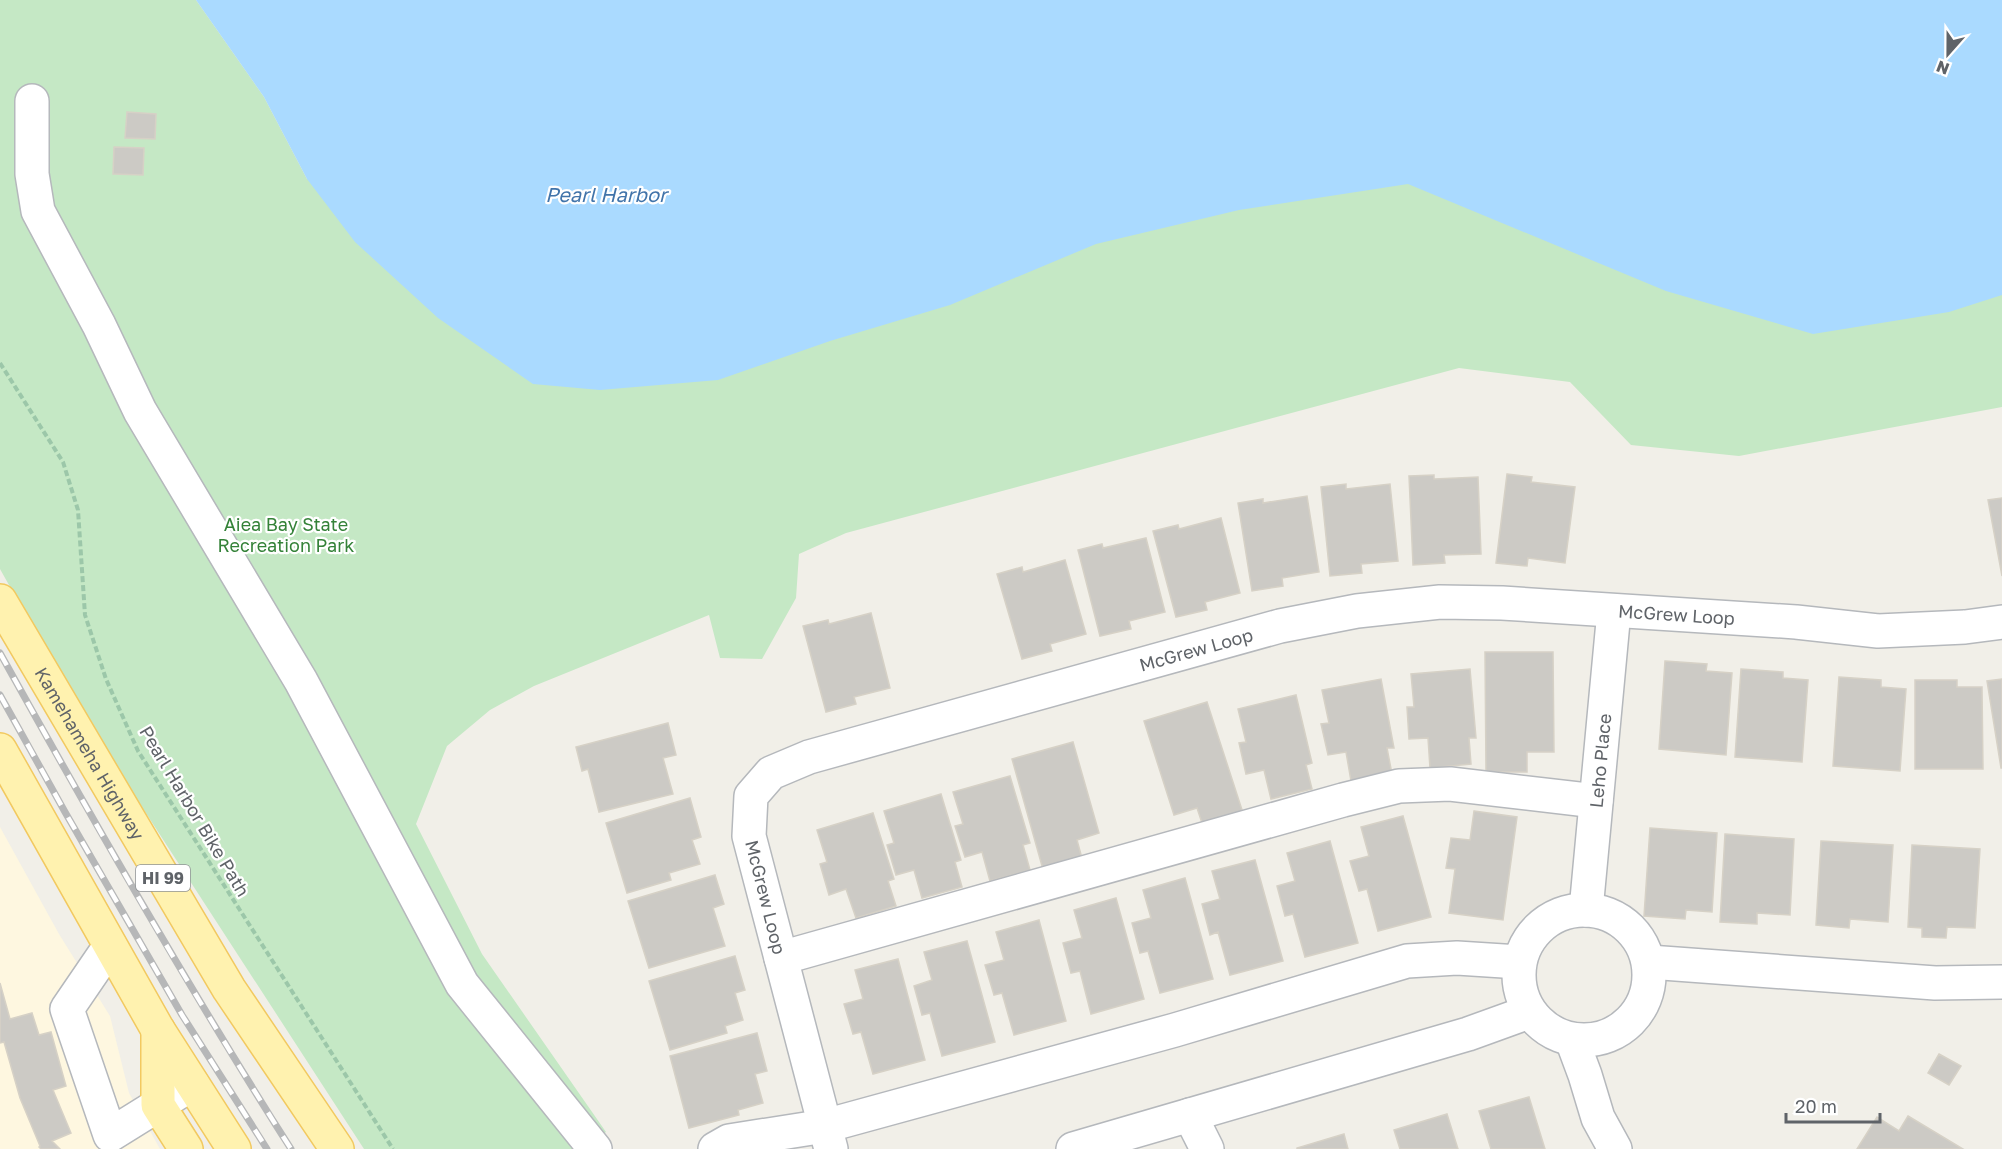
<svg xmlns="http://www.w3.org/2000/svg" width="2002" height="1149" font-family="'Golos Text',sans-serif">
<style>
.commercial{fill:#fef7e0}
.green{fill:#c5e8c5}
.water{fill:#aadaff}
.building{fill:#cccac5;stroke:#d6d1c6;stroke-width:1.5}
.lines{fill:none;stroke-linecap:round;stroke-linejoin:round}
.minor-casing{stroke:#b5b8bc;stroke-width:36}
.major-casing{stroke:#f2c960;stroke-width:36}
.path{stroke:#9cc7a9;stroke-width:4;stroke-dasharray:6 3;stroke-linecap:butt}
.minor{stroke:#fff;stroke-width:33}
.major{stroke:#fff2af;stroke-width:33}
.rail-casing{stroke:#b6b7b8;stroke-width:7}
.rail{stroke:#fff;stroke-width:4.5;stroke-dasharray:14;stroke-linecap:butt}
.labels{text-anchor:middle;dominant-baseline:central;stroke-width:4.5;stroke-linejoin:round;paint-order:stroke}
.shield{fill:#fff;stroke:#8f9295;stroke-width:1.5}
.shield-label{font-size:16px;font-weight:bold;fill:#5f6368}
.park-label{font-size:18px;fill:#348238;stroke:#fff}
.street-label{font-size:18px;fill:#5f6368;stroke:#fff}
.water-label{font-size:20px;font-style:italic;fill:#4174aa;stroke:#fff}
</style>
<rect width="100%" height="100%" fill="#f1efe8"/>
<path class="commercial" d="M0,827L59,934L110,1016L129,1093L160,1149H0Z"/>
<path class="green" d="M0,0H196L264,97L307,179L1366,160L2002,261V407L1739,456L1631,445L1570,382L1459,368L846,533L799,554L796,598L762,659L720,658L709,615L534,686L490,710L447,746L416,824L482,954L606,1132L580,1149H364L79,710L0,569Z"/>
<path class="water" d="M196,0H2002V295L1949,312L1813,334L1666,291L1408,184L1239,210L1096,244L950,305L830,341L718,380L600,390L533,384L438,318L355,242L307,179L264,97Z"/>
<path class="building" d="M127,112L156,114L155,139L125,138Z
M114,147L144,148L143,175L113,174Z
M1507,474L1532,477L1531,482L1575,487L1565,563L1528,558L1527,566L1496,563Z
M1434,475V479L1478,477L1481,554L1444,555L1445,563L1413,565L1409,476Z
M1346,484V489L1390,484L1398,561L1361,564L1362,573L1330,576L1321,487Z
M1307,496L1319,572L1282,578L1283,586L1252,591L1238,503L1263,499V503Z
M2002,498V576L1988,500Z
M1221,518L1240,593L1205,602L1207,610L1176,617L1153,531L1178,525L1179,529Z
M1146,538L1165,612L1129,621L1131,629L1100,636L1078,550L1102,544L1103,548Z
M1065,560L1086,634L1050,644L1052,651L1022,659L997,574L1022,567L1023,572Z
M871,613L890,688L854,697L856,704L826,712L803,626L828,620L829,624Z
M1485,652H1553L1554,752H1527V772H1486Z
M1665,661L1707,664L1706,671L1732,673L1726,755L1659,749Z
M1470,669L1476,738H1469L1471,764L1430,768L1428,738L1409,739L1407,707H1414L1411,674Z
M1741,669L1783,672V678L1808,680L1802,762L1735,757Z
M1839,677L1881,680V687L1906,689L1900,771L1833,766Z
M1381,679L1394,748H1387L1392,774L1351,781L1346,752L1328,755L1321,724L1329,723L1322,690Z
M2002,679V768H2001L1987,681Z
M1915,680H1957V687H1982L1983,769H1915Z
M1296,695L1312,763L1306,765L1312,789L1271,799L1264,770L1246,774L1239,743L1246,742L1238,709Z
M1207,702L1244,816L1204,829L1197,808L1174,815L1144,721Z
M668,723L676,755L663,758L673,794L599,812L588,769L582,771L576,747Z
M1073,742L1099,833L1077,840L1083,862L1044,873L1012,759Z
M1010,776L1030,843L1023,845L1030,870L990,881L982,852L965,857L955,826L963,824L953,792Z
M941,794L961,860L955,862L962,887L922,898L914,870L896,875L887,845L894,843L884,811Z
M690,798L701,837L692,840L700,864L669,873L671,880L627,893L606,823Z
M1474,811L1517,817L1503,920L1449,913L1455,869L1446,868L1451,838L1470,840Z
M873,813L894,879L888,881L896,906L856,918L846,889L829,895L820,864L827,862L817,830Z
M1403,816L1431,917L1378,931L1367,889L1359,891L1350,861L1369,856L1361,827Z
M1650,828L1717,833L1712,912L1686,910L1685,919L1644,916Z
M1725,834L1794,839L1790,915L1757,913V924L1720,922Z
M1330,841L1358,943L1305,957L1293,914L1285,916L1277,886L1295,881L1287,853Z
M1821,841L1893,845L1888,922L1850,919L1849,928L1816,925Z
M1912,845L1980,849L1975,928L1947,927L1946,938L1922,937V928L1908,927Z
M1255,860L1283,961L1230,975L1218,932L1210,935L1202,904L1220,899L1212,871Z
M715,875L724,904L713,908L725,946L649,968L628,901Z
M1185,878L1213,979L1160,993L1148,951L1140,953L1132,923L1151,918L1143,890Z
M1116,898L1144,999L1091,1014L1080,971L1071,973L1063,943L1082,938L1074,910Z
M1039,920L1066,1021L1014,1035L1002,993L994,995L985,965L1004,960L996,932Z
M967,941L995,1042L942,1056L930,1013L922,1015L914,986L932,980L924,952Z
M735,956L745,990L735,993L743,1020L725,1026L727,1033L670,1050L649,981Z
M898,959L925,1060L873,1074L861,1032L853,1034L844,1004L863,999L855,970Z
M0,983L10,1019L32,1013L39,1035L51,1032L66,1086L53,1090L71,1133L52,1141L60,1149H41L39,1147L40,1146L20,1098L4,1042L0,1043Z
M757,1033L767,1071L755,1074L763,1103L738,1110L739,1115L689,1128L670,1056Z
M1939,1054L1961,1066L1949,1085L1928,1073Z
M1529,1097L1545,1149H1491L1479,1111Z
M1447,1114L1458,1149H1400L1394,1130Z
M1908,1116L1963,1149H1857L1877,1117L1899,1131Z
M1344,1134L1348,1149H1297V1148Z"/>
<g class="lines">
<defs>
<g id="minor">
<path d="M32,101V174L38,211L99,325L140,411L301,681L462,984L595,1149"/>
<circle cx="1584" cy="975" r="65"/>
<path id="s1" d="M1586,910L1614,611"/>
<path d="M110,946L67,1009L110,1135L192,1084"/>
<path d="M781,958L1343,800L1399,786L1450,784L1596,801"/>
<path d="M1649,962L1935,983L2002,982"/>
<path d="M1572,1040L1585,1075L1598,1118L1615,1149"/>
<path d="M1190,1115L1207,1149"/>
<path d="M715,1149L729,1141L825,1126L1175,1030L1407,961L1457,958L1519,962"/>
<path id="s2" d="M831,1149L749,836L751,796L771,773L809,757L1280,626L1357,611L1440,602L1502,603L1796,622L1878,631L1965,627L2002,622"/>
<path d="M1073,1149L1468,1034L1529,1012"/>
</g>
<g id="major">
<path id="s3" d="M0,601L229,989L337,1149"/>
<path d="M0,750L158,1030L234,1149"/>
<path d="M158,1030V1105L186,1149"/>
</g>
</defs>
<use href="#minor" class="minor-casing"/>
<use href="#major" class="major-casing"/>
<path class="path" d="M0,363L63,462L78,510L85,615L106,679L138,751L393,1149"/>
<use href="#minor" class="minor"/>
<use href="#major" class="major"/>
<defs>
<path id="rail" d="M0,653C93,821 188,987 291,1149
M0,695L65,812L182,1015L267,1149"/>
</defs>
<use href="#rail" class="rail-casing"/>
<use href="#rail" class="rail"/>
</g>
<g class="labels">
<rect class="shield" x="136" y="865" width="54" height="26" rx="4.5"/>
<g class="shield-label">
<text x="163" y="878">HI 99</text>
</g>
<g class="park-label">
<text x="286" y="524">Aiea Bay State<tspan x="286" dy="21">Recreation Park</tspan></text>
</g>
<g class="street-label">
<text stroke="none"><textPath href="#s2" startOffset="1323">McGrew Loop</textPath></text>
<text stroke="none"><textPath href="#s2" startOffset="837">McGrew Loop</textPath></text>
<text stroke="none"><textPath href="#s3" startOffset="177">Kamehameha Highway</textPath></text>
<text stroke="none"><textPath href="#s1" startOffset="150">Leho Place</textPath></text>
<text transform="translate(195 811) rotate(59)">Pearl Harbor Bike Path</text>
<text transform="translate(766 897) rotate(76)">McGrew Loop</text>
</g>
<g class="water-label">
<text x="606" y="194">Pearl Harbor</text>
</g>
</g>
<g transform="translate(1948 54) rotate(201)" stroke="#ffffff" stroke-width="4.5" paint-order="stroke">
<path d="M0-4.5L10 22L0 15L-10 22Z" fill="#5f6368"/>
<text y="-9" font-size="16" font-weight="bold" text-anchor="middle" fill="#5f6368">N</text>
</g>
<path d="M1786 1113v9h94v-9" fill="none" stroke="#5f6368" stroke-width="3"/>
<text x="1795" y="1113" font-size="18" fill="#5f6368" stroke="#ffffff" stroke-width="4.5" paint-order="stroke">20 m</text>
</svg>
